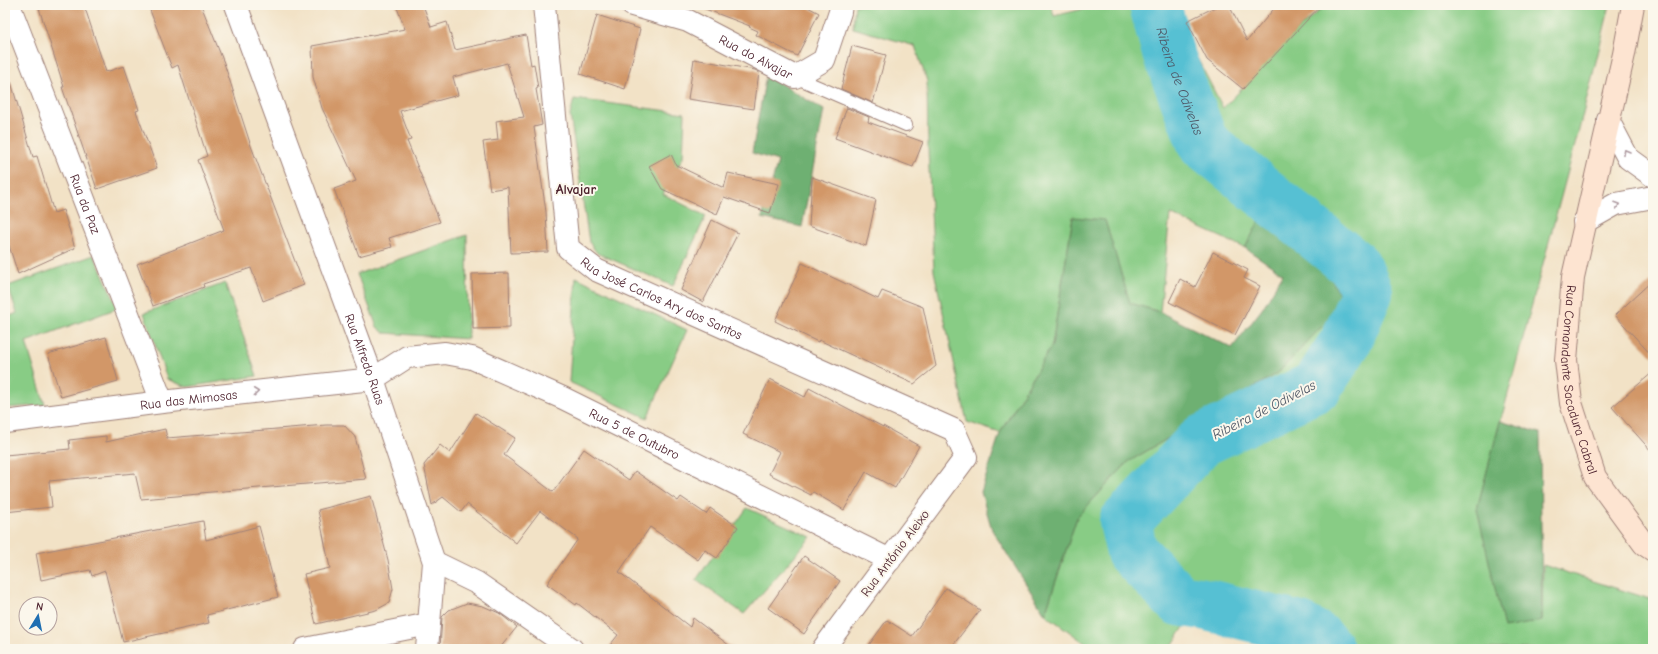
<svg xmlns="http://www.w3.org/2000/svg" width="1658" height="654" font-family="'Comic Neue',sans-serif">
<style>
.green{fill:#88cc85;stroke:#697658}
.forest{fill:#6eb072;stroke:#5c684e}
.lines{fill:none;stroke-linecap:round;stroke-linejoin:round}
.river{stroke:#56c0d3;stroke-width:52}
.building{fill:#d29767}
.lane-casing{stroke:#9e8078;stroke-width:14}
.street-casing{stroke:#9e8078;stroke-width:24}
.secondary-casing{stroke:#9e8078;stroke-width:24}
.lane{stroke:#fff;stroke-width:12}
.street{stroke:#fff;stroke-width:22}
.secondary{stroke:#fde4d1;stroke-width:22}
.oneway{stroke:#ae9aa0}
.labels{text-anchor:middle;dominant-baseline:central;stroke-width:4;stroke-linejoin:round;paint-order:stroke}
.street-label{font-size:13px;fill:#4a1f2b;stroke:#fbf7ec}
.water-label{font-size:14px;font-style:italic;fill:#4e5766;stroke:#fbf7ec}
.neighbourhood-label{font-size:14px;font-weight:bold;fill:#4a1f2b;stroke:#fbf7ec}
</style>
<rect width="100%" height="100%" fill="#fbf7ec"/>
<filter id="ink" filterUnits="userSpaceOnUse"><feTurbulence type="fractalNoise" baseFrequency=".025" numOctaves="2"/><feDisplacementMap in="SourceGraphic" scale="8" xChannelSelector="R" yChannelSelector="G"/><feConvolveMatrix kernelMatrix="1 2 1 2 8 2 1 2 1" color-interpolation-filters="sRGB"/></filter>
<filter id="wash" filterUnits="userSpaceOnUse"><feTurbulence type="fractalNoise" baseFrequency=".012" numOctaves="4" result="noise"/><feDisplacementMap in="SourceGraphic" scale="16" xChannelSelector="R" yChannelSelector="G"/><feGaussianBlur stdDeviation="0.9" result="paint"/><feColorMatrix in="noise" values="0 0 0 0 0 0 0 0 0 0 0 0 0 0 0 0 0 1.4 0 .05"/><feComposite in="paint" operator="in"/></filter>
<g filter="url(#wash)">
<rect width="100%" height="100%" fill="#f2e2c6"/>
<path class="green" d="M855,5H1051L1054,16L1100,5H1177L1190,44L1223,108C1258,74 1288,35 1326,5H1610L1579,130L1477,509L1542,621L1543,565L1653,600V649H1280L1240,631L1192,615L1173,644L1174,649H1093L1045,614L1077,517L1128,462L1278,373L1344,302L1261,219L1245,248L1170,214L1160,312L1129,303L1105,221L1073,217L1052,345L1000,433L967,422L934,271L928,149L927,81L915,46L853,28Z
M574,99L685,113L683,157L663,194L706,216L673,286L597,253L589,242L570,115Z
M467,235L468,339L384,333L377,327L357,274Z
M94,255L118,308L26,342L45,405L5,408V318L17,313L8,286Z
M576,277L687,330L647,418L569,382Z
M225,283L257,376L187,387L167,379L144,313Z
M747,508L811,537L744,614L696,580Z"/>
<path class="forest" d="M766,75L824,110L802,227L762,218L778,161L752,153Z
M1073,217L1105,220L1130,303L1160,312L1232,348L1262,309L1283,274L1245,248L1260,219L1326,269L1344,303L1278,373L1128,462L1077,517L1045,614L992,530L981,492L1000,433L1052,345Z
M1500,421L1540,433L1542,621L1504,628L1477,509Z"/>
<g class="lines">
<path class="river" id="s1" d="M1155,5L1168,53L1203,143L1356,267L1367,293L1346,341L1317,386L1201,441L1125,522L1132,552L1179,600L1203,604L1300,628L1318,638L1328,649"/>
</g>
<g id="blocks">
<path class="building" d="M38,5H84L106,72L124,66L139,110L136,111L157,168L97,189L62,87H64Z
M148,5H201L224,63L251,146L304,285L263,301L251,268L203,284L204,287L153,306L137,264L224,230L198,160L207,156L178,65L172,68Z
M396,5H423L431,27L447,22L455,50L526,35L531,65L534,64L538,88L536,89L542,125L534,127L546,212L548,252L511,253L508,187L490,190L483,142L498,140L496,121L524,117L507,63L453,77L458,95L400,111L411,140L407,141L440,222L389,238L392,247L359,256L334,189L356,181L322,108L313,77L312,46L405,29Z
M701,5H804L819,13L797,56L756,35L758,31L749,27L750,26L700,7Z
M1219,5H1229L1247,41L1277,5H1321L1243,89L1207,60L1187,21Z
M597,15L640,29L625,89L580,74Z
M852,46L886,55L873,103L841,89Z
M694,59L755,70L759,72L754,109L688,99Z
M5,82H11L33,157L37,156L54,213L63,210L75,248L18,274L5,233Z
M847,108L869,117L868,122L923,142L913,167L835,138Z
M671,154L676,165L724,188L728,173L779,184L770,213L724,197L717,214L662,189L649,166Z
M812,177L876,200L866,246L809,226Z
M712,220L738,233L703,302L681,290Z
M1213,252L1248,270L1244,278L1260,286L1235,335L1169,302L1180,279L1195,287Z
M802,263L878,299L882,291L923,307L936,366L914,384L819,340L818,342L775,321Z
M509,273L510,328L473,329L472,274Z
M1653,280V357L1615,315Z
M106,337L118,381L61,397L48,354Z
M1653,372V453L1612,407Z
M770,379L805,397L809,388L883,427V426L919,446L895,488L866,472L844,510L813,492L811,495L769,474L780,452L743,434Z
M476,413L515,438L504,455L553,492L584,449L629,480L635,471L678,501L681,497L706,514L710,508L738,527L717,558L705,550L698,560L650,527L619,572L690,627L693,618L734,649H607L618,635L577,603L576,605L547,584L578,539L540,511L516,543L467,504L461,512L443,497L432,505L424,465L440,445L450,453Z
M326,425H344L355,437L366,479L200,493V494L141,499L135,473L49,481L52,507L5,512V455L70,449L69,440L106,436V442L165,429L167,438Z
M371,496L388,560L393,589L389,603L376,610L316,624L304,574L330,568L318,510Z
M203,521L206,540L259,526L278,597L207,615L209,623L123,642L105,571L92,576L90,570L41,580L36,553Z
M804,556L840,581L804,634L768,608Z
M946,588L980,610L950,649H866L887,620L912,636Z
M467,603L483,606L499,613L517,627L499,649H440L442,617L449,610Z"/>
</g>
</g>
<g filter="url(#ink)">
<use href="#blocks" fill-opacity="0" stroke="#9e8078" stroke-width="1"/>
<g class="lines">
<defs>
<path id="lane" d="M795,77L906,125"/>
<g id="street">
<path id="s2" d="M9,5L162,402"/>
<path id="s3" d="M236,5L373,379L434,562L427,649"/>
<path id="s4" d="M544,5L568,248L596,270L954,430L966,457L823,649"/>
<path id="s5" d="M632,5L688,21L795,77L824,60L840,12L841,5"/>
<path d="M1608,120L1628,158L1653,176"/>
<path d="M1584,222L1616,204L1653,197"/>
<path id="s6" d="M5,422L162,402L373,379L407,357L445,353L472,358L563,398L890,560"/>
<path d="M434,562L477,583L572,649"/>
<path d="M305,649L429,624"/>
</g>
<g id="secondary">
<path id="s7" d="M1633,5L1624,54L1573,277L1566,360L1571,403L1595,477L1644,544L1653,550"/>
</g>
</defs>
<use href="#lane" class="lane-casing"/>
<use href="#street" class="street-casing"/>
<use href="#secondary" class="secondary-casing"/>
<use href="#lane" class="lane"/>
<use href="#street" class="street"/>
<use href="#secondary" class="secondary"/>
</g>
<defs><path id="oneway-chevron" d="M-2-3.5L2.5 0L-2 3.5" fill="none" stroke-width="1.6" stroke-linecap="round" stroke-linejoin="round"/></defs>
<g class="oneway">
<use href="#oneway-chevron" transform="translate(1626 152) rotate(-120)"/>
<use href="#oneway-chevron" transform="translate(1617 205) rotate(-19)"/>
<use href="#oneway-chevron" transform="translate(256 392) rotate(-6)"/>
</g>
</g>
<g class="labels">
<g class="street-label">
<text stroke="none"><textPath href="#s5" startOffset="135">Rua do Alvajar</textPath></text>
<text stroke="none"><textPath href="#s2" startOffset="213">Rua da Paz</textPath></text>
<text stroke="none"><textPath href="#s4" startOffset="351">Rua José Carlos Ary dos Santos</textPath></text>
<text stroke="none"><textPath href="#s3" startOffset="377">Rua Alfredo Ruas</textPath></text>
<text stroke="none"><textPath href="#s7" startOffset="383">Rua Comandante Sacadura Cabral</textPath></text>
<text stroke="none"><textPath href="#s6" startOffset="185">Rua das Mimosas</textPath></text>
<text stroke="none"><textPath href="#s6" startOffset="656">Rua 5 de Outubro</textPath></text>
<text transform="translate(895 553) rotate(-53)">Rua António Aleixo</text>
</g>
<g class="water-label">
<text stroke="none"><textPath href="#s1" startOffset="80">Ribeira de Odivelas</textPath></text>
<text transform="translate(1264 410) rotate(-27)">Ribeira de Odivelas</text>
</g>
<g class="neighbourhood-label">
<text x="576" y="189">Alvajar</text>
</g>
</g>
<rect width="1658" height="654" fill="none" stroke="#fbf7ec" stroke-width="20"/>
<g transform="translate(38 616) rotate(10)"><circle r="19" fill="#fbf7ec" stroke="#b4a19f"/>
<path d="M0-3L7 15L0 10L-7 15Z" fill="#1f6fb2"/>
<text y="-6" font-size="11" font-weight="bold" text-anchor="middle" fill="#4a1f2b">N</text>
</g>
</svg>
